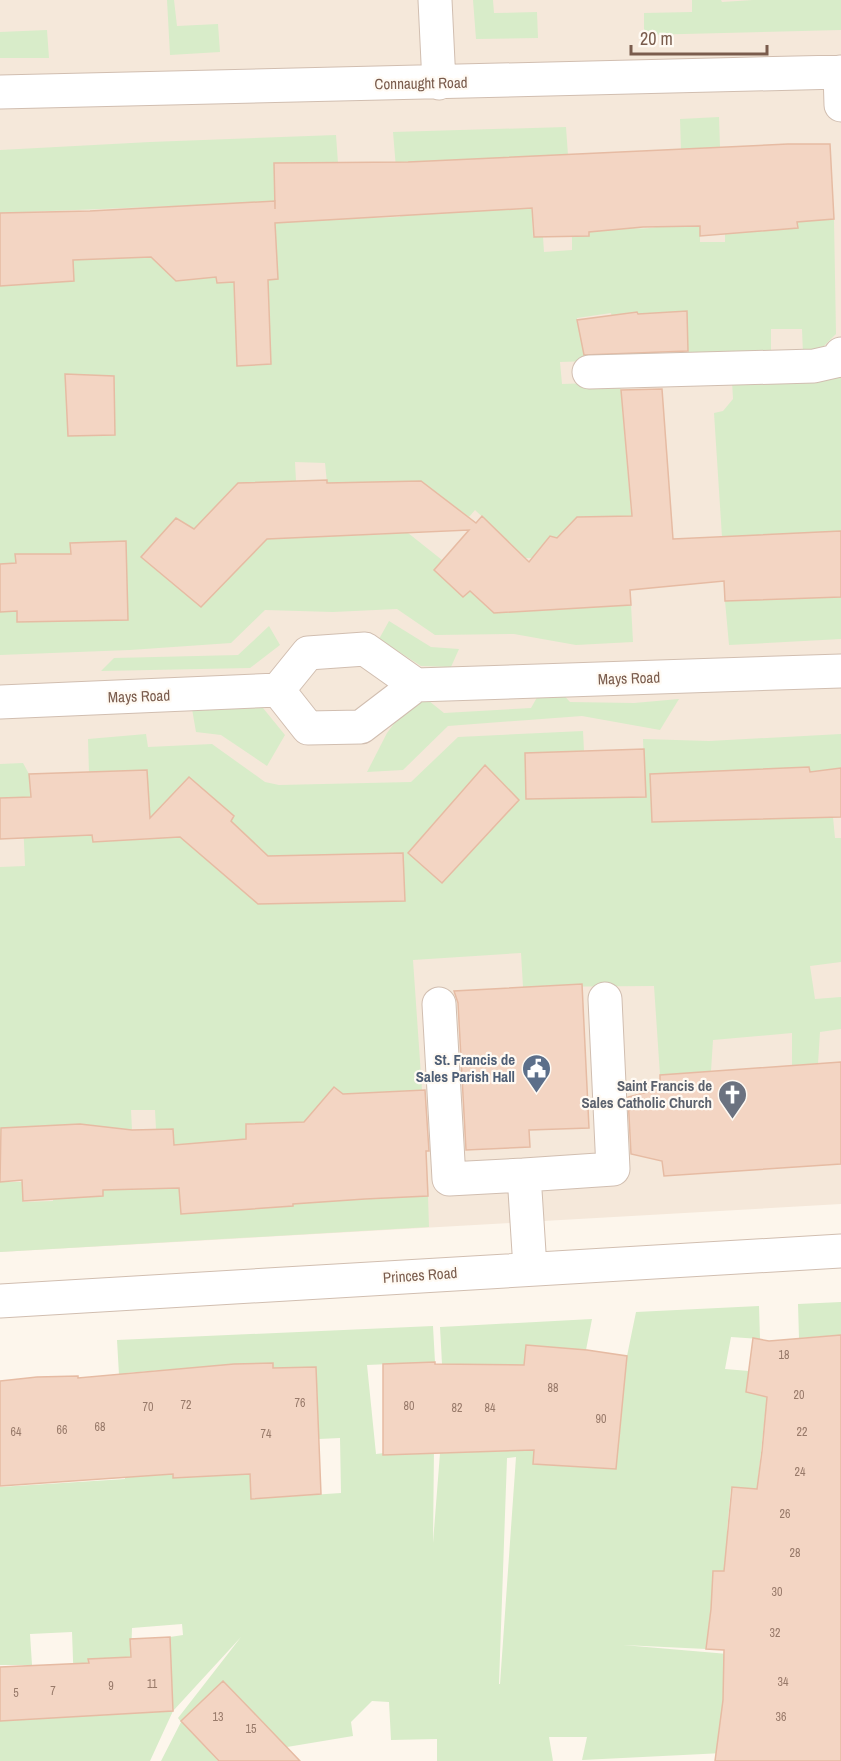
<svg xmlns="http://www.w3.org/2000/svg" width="841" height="1761" font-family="'Archivo Narrow',sans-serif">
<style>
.residential{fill:#f5e8da}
.green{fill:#d8ecc9;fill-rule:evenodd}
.building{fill:#f3d5c3;stroke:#e6bba3;stroke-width:1.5}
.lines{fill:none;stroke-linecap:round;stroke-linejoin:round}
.minor-casing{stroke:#d1beb0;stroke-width:35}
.minor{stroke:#fff;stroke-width:33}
.labels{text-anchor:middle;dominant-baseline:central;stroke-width:4.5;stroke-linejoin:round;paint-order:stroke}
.number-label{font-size:12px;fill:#987a6a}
.street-label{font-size:15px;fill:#7a5c4d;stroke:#fffaf3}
.service-label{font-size:15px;font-weight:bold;fill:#4e5e75;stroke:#fffaf3;text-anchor:end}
.worship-label{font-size:15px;font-weight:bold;fill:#5b616d;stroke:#fffaf3;text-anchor:end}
</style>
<rect width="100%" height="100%" fill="#fdf6ec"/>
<path class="residential" d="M0,0H841V1204L0,1252Z"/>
<path class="green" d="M167,0H174L177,26L218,24L220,52L170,55Z
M473,0H493L494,13L537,12L538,38L476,39Z
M692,0H721L722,2L753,0H841V30L644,35V13L692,12Z
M47,30L49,58H0V32Z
M719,117L720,147L682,149L684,221H700V242H725V213L798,228L797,222L834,219L836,334L816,354H803L802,329H771V355L560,362L562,384L620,382L632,523L540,558H515V612L631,605L633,642L576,645L514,634L435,635L397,609L333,612L265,610L231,643L130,650L0,655V612L12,611L10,564H0V286L74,281L73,260L157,256L216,269L217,283L277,279L275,221L400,217L393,132L566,127L568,155L529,157L533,237H543L544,252L572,250V236L587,217C610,224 639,234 663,225C670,223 677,216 683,212L680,119ZM519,158L522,209L406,214L403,162ZM687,311L688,353L652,354L650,314ZM611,313L618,354L585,359L577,318ZM65,374L114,376L115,435L68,436ZM295,462L325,463L327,483L386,482L388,534L281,538L271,523L270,482L296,481ZM422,482L469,517L475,510L493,527L504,590L488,608L470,591L463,597L434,570L442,560L393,521ZM230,491L273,532L236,570L194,529ZM126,541L128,620L17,621L15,554H71V543Z
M336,135L338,163L275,202L0,213V150L150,142Z
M841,377V531L722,537L714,413L723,411L733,399L732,381Z
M841,597V639L729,645L725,601Z
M389,621L431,647L459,649L451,667L421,666L379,639Z
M269,626L280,645L250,668L101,671L114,658L238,655Z
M560,691L570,702L634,703L679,699L660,730L582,716L448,726L403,770L367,772L387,733L399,717L424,697L444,713L531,708L540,692Z
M263,708L285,735L267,766L221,735L196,732L192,709Z
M583,731L584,751L525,753L526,799L645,796L643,739L709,741L841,734V769L810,772L809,767L650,774L652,822L833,817L835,838H841V962L810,966L815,999L841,997V1029L820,1032L818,1064L792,1065V1033L713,1040L711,1071L660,1075L654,986L523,987L521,953L413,960L422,1090L365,1199L428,1196L429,1227L0,1252V1182H22L23,1202L53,1201V1186L73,1198L103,1196V1190L176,1184L173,1130L156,1129L155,1110H131L132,1130L52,1125L2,1128L0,1145V867L25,866L22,797L0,798V764L23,763L29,774L32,820L92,835L93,842L151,839L147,770L89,773L88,739L146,734L148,747L212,744L265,782L279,785L411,782L458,737ZM485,766L478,842L442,883L408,853ZM189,777L234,816L230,823L278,865L253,899L201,855L156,812ZM403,853L405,900L285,903V856ZM290,1122L293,1206L238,1209L246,1139V1124Z
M841,1302V1335L799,1338L798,1304Z
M759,1306L760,1339L731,1337L725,1369L749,1371L746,1392L767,1397L757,1489L731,1488L727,1531L750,1532L711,1609L706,1649L623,1645L728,1654L723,1700L722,1728L786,1750L582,1760L587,1737H549L553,1761H437V1739L391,1740L389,1702L372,1701L351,1722L353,1736L281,1748L255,1714L223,1681L181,1721L218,1761H161L181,1722L178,1718L241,1637L173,1711L150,1761H0V1721L75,1716L72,1632L30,1634L32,1665H0V1487L125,1479L117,1340L433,1326L435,1362L367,1365L376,1454L434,1447L433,1543L440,1453L506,1451L442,1364L440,1327L592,1319L586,1350L536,1427L533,1464L615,1469L627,1356L636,1312ZM273,1363V1368L316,1367L319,1439L340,1438L341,1493L251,1499L245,1372L253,1363ZM202,1367L207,1448L218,1475L173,1478L170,1441L132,1463L126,1373ZM516,1457L500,1684H499L507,1458ZM182,1624L183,1635L170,1637L173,1711L91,1716L89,1659L131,1657L132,1628Z"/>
<path class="building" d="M788,144H830L834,219L797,222L798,228L700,236V226L643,227L589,232V236L534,237L532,208L275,223L278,279L268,280L271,364L237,366L234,282L217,283L216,277L176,281L151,257L73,260L74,281L0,286V213L90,211L275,201V209L274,163L408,162Z
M687,311L688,351L584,355L577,320L637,312L638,314Z
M65,374L114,376L115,435L68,436Z
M662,389L673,539L841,531V597L725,601L724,581L630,590L631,605L494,613L470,591L463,597L434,570L469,530L267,539L201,607L141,557L176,518L194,529L238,483L327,480V483L421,481L476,523L482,516L529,562L550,536L557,538L577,517L632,516L621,390Z
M126,541L128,620L17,622V611L0,612V564L16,563L15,554H71L70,543Z
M644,749L646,797L526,799L525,753Z
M485,765L519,800L442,883L408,853Z
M809,767L810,772L841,768V817L652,822L650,774Z
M147,770L150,818L189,777L234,816L231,821L268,856L403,853L405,901L258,904L180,837L93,842L92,835L0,839V798L31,797L29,774Z
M582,984L589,1128L529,1130L530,1147L466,1150L458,1003L454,991Z
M841,1062V1164L664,1176L662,1161L631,1154L628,1097L660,1089V1075Z
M334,1087L343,1094L425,1090L429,1151H426L428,1196L365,1199L293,1204V1206L181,1214L179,1188L103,1190V1196L23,1201L22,1180L0,1182L1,1128L80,1124L132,1130L173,1129L174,1145L246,1139V1124L304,1122Z
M841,1335V1761H715L723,1700L724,1650L706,1649L711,1609L713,1571H724L732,1487L757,1489L762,1451L767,1397L746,1392L753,1338L769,1341Z
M526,1345L587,1350L627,1356L616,1469L533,1464L534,1450L383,1455V1364L435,1362V1364L524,1365Z
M273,1363V1368L316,1367L321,1494L251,1499L250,1474L173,1478V1474L0,1486V1381L37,1377L78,1376V1378L234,1364Z
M170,1637L173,1711L0,1721V1667L89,1663L88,1659L131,1657L130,1639Z
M223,1681L254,1713L300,1761H219L181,1721Z"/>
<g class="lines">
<defs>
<path id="minor" d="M435,0L439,83
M840,72L841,105
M0,92L841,72
M589,372L814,366L836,361L841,354
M278,690L308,728L361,727L416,685L841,671
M0,702L278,690L308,653L365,649L416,685
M439,1004L449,1179L524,1175L530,1268
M524,1175L613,1169L605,999
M0,1301L841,1251"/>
</defs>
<use href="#minor" class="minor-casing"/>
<use href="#minor" class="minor"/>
</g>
<defs>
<symbol id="civic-pin" viewBox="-11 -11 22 30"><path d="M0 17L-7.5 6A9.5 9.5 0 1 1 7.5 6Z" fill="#5c6f8a" stroke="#fffaf3"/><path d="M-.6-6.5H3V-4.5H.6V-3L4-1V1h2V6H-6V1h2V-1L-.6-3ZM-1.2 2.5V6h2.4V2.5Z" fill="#fff"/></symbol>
<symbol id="church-pin" viewBox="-11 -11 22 30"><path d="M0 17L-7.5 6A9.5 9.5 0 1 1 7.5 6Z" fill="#6b7280" stroke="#fffaf3"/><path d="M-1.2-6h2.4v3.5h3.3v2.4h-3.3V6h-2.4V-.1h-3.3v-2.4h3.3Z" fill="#fff"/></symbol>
</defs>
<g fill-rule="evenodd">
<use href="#civic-pin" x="520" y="1052" width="33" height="45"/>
<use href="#church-pin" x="716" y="1078" width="33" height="45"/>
</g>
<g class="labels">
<g class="number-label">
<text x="784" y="1355">18</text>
<text x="553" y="1388">88</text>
<text x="799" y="1395">20</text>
<text x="300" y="1403">76</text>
<text x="186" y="1405">72</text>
<text x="409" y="1406">80</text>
<text x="148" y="1407">70</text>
<text x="457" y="1408">82</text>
<text x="490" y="1408">84</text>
<text x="601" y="1419">90</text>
<text x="100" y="1427">68</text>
<text x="62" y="1430">66</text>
<text x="16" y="1432">64</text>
<text x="802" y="1432">22</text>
<text x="266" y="1434">74</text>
<text x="800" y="1472">24</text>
<text x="785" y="1514">26</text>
<text x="795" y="1553">28</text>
<text x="777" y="1592">30</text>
<text x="775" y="1633">32</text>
<text x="783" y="1682">34</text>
<text x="152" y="1684">11</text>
<text x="111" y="1686">9</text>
<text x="53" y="1691">7</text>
<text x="16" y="1693">5</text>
<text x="218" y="1717">13</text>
<text x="781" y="1717">36</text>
<text x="251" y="1729">15</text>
</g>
<g class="street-label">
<text transform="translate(421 83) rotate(-1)">Connaught Road</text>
<text transform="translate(629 678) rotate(-2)">Mays Road</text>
<text transform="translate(139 696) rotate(-2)">Mays Road</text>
<text transform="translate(420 1275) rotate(-4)">Princes Road</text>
</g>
<g class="service-label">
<text x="515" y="1059">St. Francis de<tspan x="515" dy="17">Sales Parish Hall</tspan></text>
</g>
<g class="worship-label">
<text x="712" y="1085">Saint Francis de<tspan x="712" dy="17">Sales Catholic Church</tspan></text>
</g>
</g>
<path d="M631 45v9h136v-9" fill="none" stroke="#7a5c4d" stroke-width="3"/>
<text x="640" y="45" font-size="18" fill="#7a5c4d" stroke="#fffaf3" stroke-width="4.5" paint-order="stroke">20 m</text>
</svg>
